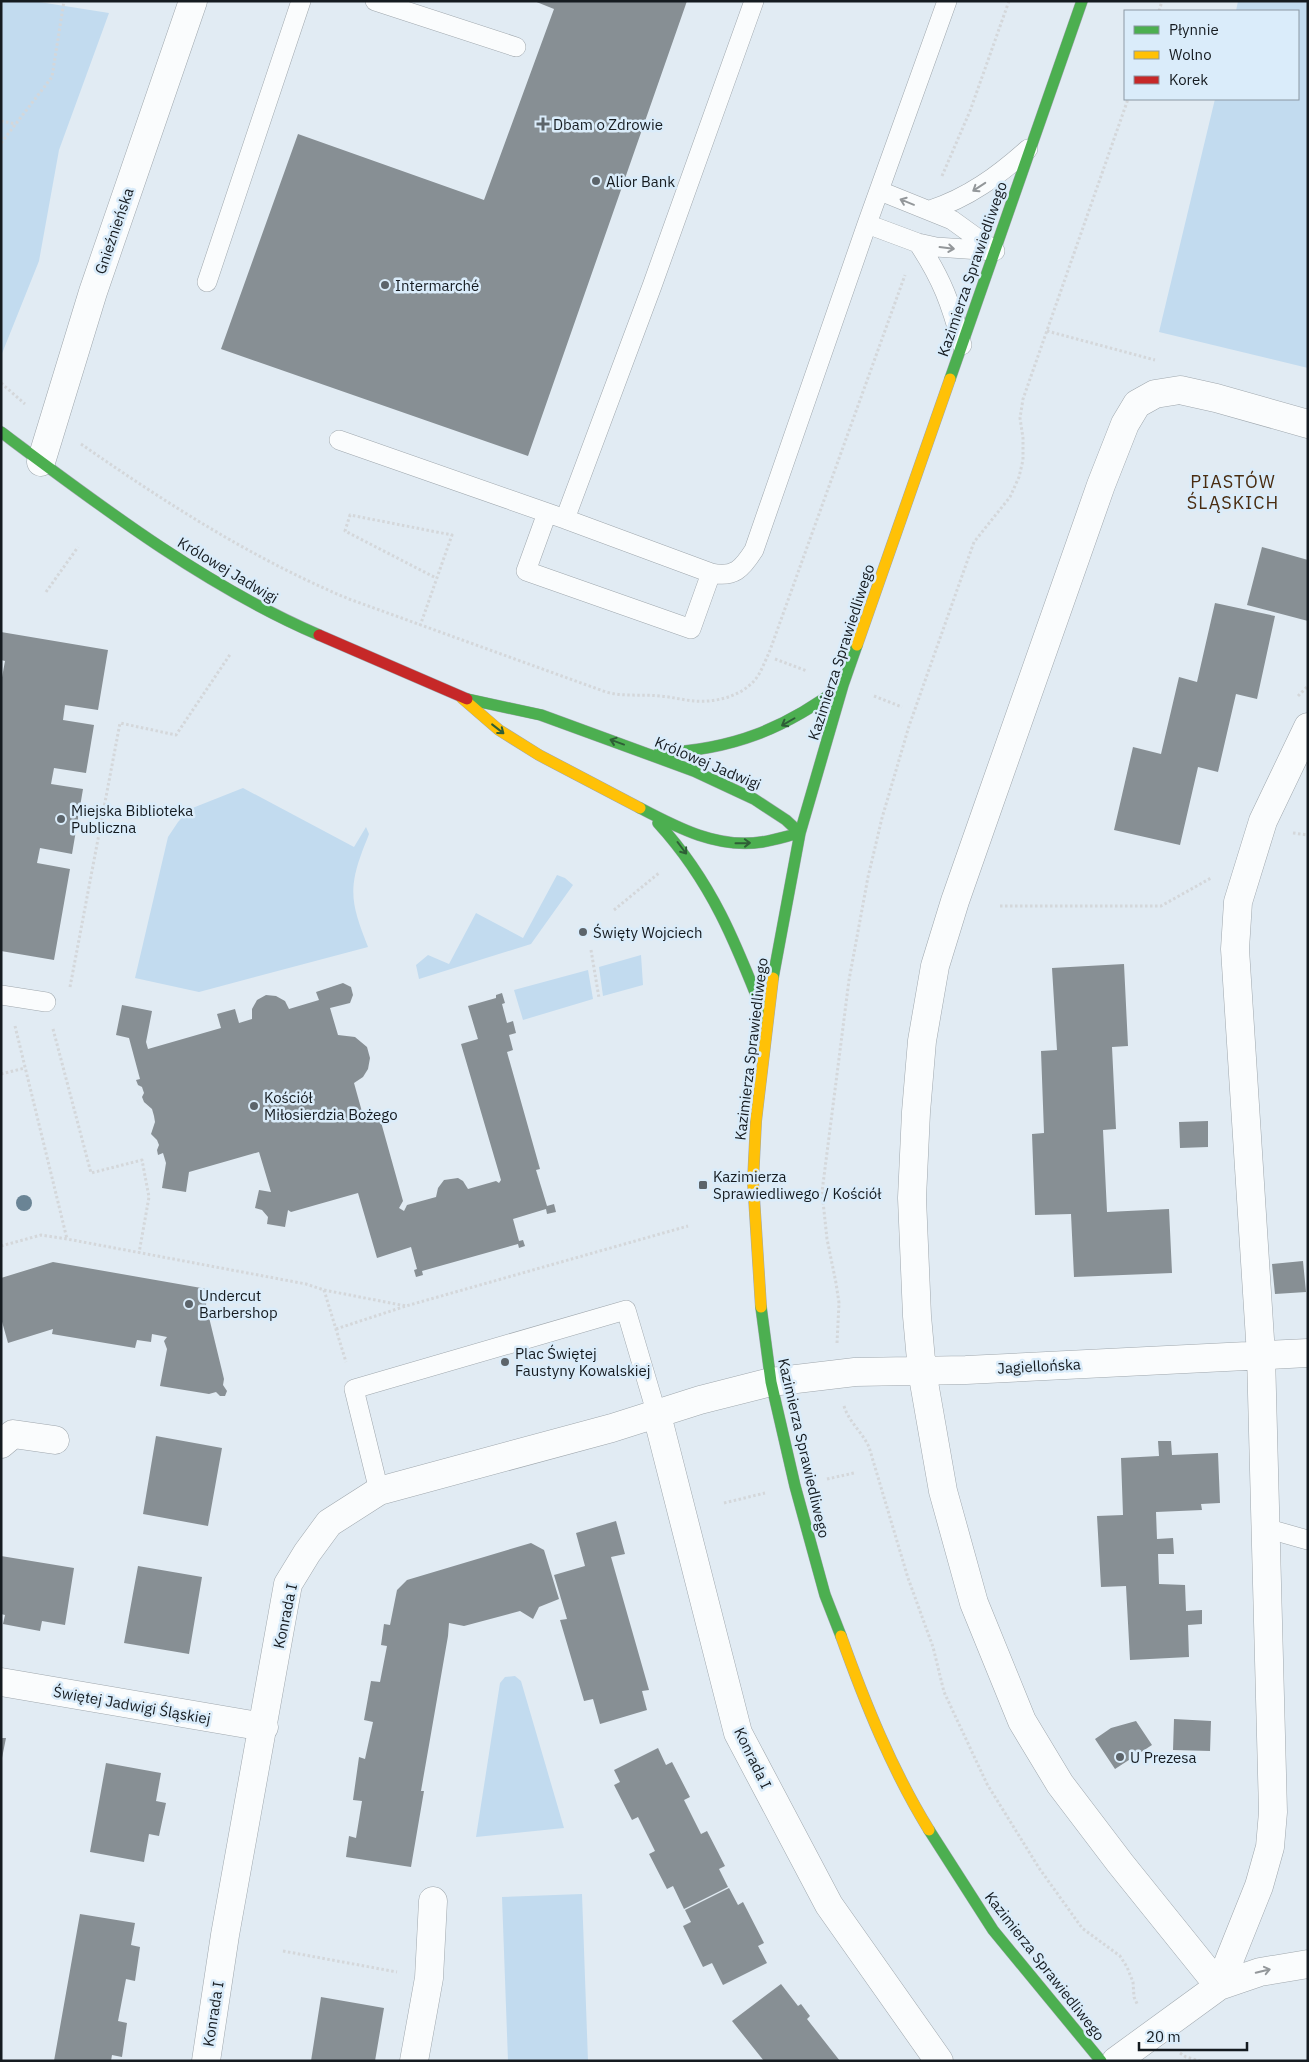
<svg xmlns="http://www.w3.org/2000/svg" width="1309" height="2062" font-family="'IBM Plex Sans',sans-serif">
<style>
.green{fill:#c2dbef}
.building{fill:#878f94}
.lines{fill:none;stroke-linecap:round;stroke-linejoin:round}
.lane-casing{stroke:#9fa7ad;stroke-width:20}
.street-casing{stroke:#9fa7ad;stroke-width:29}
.fast-casing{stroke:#9fa7ad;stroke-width:12}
.slow-casing{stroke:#9fa7ad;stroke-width:12}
.jam-casing{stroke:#9fa7ad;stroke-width:12}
.path{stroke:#d4d7da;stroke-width:3;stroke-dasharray:2.5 2.5;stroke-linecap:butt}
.lane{stroke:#fafcfd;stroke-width:19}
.street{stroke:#fafcfd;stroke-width:28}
.fast{stroke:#4caf50;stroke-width:11}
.slow{stroke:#ffc107;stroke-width:11}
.jam{stroke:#c62828;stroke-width:11}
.tree{fill:#6a8495}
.oneway{stroke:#93979a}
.oneway2{stroke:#2e5e36}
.poi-dot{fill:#5c646a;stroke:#daecfa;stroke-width:2}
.labels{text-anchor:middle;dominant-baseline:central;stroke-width:5;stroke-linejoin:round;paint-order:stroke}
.poi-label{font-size:15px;fill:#151b20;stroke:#daecfa;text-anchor:start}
.street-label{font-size:15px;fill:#151b20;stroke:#daecfa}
.quarter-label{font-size:18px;letter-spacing:1px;fill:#4a2c10;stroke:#daecfa}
</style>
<rect width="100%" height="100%" fill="#e1ebf3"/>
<path class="green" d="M1,1H33L109,13L59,150L39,261L1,356Z
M1238,1H1308V368L1159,332L1215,99H1298V11H1236Z
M243,788L354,847L366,827L369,834C367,840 364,846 362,852C347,892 353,908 368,947L199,992L135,978L168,837L178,822L190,809Z
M557,875L565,878L573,885L531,944L419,979L416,965L428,955L449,964L476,913L523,938Z
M641,955L643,985L603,996L599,967Z
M588,970L593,999L523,1020L514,990Z
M515,1676L521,1681L564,1828L476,1837L500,1683L505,1677Z
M582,1894L588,2061H508L502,1897Z"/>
<path class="building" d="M534,1H687L528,456L221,349L298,134L484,200L554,9Z
M1262,547L1308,560V621L1247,605Z
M1215,603L1275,616L1257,699L1236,694L1218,772L1198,767L1180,845L1114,830L1133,747L1161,754L1179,677L1197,682Z
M1,632L108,650L98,710L65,705L63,720L94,725L86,773L54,768L51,784L83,789L72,854L40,848L37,863L70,869L54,960L1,951V683L5,661L1,660Z
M1124,964L1128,1046L1112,1047L1116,1129L1103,1130L1107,1212L1169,1209L1172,1273L1074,1277L1071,1214L1035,1215L1032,1134L1044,1133L1041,1051L1057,1050L1052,968Z
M343,983L351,987L353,995L350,1003L330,1008L338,1035L355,1037L367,1047L370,1058L368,1069L363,1077L354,1083L364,1119L379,1115L403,1201L399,1208L404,1211L407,1205L436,1197L438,1188L444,1180L458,1178L463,1181L468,1189L496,1181L499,1183L501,1180L461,1044L478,1039L468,1006L496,998V995L502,993L505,1003L502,1004L507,1023L513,1021L516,1033L509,1035L513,1050L507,1052L540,1169L536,1170L547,1206L554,1204L556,1212L547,1214L546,1209L513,1219L519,1241L523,1240L525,1246L519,1248L518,1244L422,1271L423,1275L416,1277L414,1270L417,1269L411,1247L377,1258L358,1193L291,1212L288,1210L285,1227L267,1224L268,1217L262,1210L255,1208L259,1190L271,1192L259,1152L189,1172L186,1192L162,1188L166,1163L163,1153L158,1155L157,1150L159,1145L157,1140L151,1134L155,1122L154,1116L152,1109L144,1102L142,1097L144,1093L142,1087L138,1085L136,1080L140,1079L129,1038L116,1035L122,1005L152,1011L146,1042L148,1049L221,1028L217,1014L235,1009L239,1023L252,1019V1009L257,1000L266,995L276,996L285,1001L289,1009L319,1000L316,992Z
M1208,1121V1147L1180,1148L1179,1122Z
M1303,1261L1306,1292L1275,1294L1272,1264Z
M53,1262L207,1289L206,1305L224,1379L223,1385L227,1391L225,1396H220L216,1392L209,1394L160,1386L167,1349L164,1341L167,1337L152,1334L151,1342L137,1340L135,1348L52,1334L53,1329L8,1343L1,1318V1278Z
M156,1436L222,1448L208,1526L143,1514Z
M1158,1441H1171L1172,1455L1218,1453L1220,1503L1201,1504L1202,1510L1156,1512L1157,1539L1173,1538L1174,1554H1158L1159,1584L1185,1585L1186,1611L1202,1610V1624L1188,1625L1189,1657L1130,1660L1126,1586L1101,1587L1097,1516L1123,1515L1121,1458L1159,1456Z
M616,1521L625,1554L611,1557L649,1690L642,1691L647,1710L600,1724L593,1699L584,1701L560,1620L567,1619L554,1575L585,1566L576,1533Z
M531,1543L544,1550L559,1599L539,1607L533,1619L520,1611L464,1626L449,1623L448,1636L421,1791H424L411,1867L346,1857L349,1836L356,1838L362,1801L353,1800L359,1757L365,1759L373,1722L364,1720L371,1681L380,1682L387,1646L381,1645L384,1624L390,1625L397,1590L407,1580Z
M1,1556L74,1568L65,1625L42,1621L40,1631L3,1624L5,1615L1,1614Z
M138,1566L202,1577L189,1654L124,1643Z
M1174,1719L1211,1721L1210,1751L1173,1750Z
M1136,1721L1152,1745L1115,1769L1095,1739L1111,1728Z
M1,1738H6L2,1758H1Z
M658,1748L666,1765L672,1762L690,1797L684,1800L701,1834L707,1831L725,1866L719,1869L728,1887L684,1909L673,1886L667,1889L649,1854L655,1851L638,1817L632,1820L614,1785L620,1782L614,1770Z
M106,1763L161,1773L156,1801L166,1803L159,1836L149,1834L144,1862L90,1852Z
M729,1888L738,1905L743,1902L764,1943L758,1946L767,1963L723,1985L712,1963L703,1967L683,1926L691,1922L685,1910Z
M80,1914L135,1923L131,1945L140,1947L135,1981L126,1979L118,2021L127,2023L122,2057L112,2055L111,2061H54Z
M781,1984L798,2006L801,2004L810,2016L807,2019L840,2061H764L732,2021Z
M321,1997L384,2008L375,2061H311Z"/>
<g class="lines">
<defs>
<path id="lane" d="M375,1L516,47
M880,191L952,220L995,251
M930,210C968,198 999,175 1028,149
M867,224L918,243L936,247L995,251
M918,243C942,279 951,304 962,345
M207,282L301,1
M339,440L565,519L652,286L754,1
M547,513L526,571L691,629L711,573
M565,519L711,573C734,578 742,569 754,550L867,224L947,1
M1,995L46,1002
M379,1491L354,1389L626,1310L657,1415
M1265,1528L1308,1540"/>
<path id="street" d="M41,462L93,292L193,1
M657,1415L738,1733L829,1905L939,2061
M1,1444L13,1434L55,1440
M1,1682L264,1727
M1219,1986L1120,1863L1060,1784L1022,1721L974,1603L943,1491L922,1371L917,1316L912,1198L916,1112L922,1041L935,966L955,901L990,801L1101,485L1125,424L1137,404L1155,394L1180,390L1216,398L1308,424
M1219,1986L1259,1886L1270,1847L1273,1812L1261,1355L1235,949L1238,902L1263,821L1308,727
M206,2061L225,1935L288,1584L307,1553L329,1523L379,1491L612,1428L700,1400L771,1382L855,1372L966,1370L1308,1353
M414,2061L429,1978L433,1901
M1116,2061L1219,1986L1260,1972L1308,1964"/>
<path id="fast" d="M950,379L1082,1
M1,432C100,506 205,586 319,635
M467,699L541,715L694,771L754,799L786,820L800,833
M659,753C732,750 785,729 843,685
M640,808C678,828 718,849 762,842C775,840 787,836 800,833
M658,823C713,883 737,946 766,1020
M773,978L800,833L843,685L857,645
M761,1307L771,1382L795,1486L825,1595L841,1636
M929,1830L993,1930L1101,2061"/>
<path id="slow" d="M857,645L950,379
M462,698L499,730L539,755L640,808
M761,1307L753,1181L756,1121L773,978
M841,1636C865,1703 892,1770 929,1830"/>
<path id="jam" d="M319,635L467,699"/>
</defs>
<use href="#lane" class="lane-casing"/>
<use href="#street" class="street-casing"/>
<use href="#fast" class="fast-casing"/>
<use href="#slow" class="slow-casing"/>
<use href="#jam" class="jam-casing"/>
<path class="path" d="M1159,11L1162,1
M1,121L16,124
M1,143L52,77L64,1
M942,176L970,111L1009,1
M1047,331L1155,360
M1,383L25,404
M81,444C166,503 253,559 349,599L606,692C624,697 642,694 660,696C672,697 683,700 694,701C717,703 747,695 759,674C763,667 766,659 769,653L905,275
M46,592L78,547
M420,626L452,535L350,515L345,531L436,578
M775,659L807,671
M874,696L902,707
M1298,696L1308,686
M1293,833L1308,835
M1000,906H1161L1211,878
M614,910L659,873
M591,950L599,998
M70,987L120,723L176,735L231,653
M15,1026L67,1239
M53,1029L91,1173L142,1160L149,1197L139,1253
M1,1074L25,1068
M1,1246L41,1235L67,1239L306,1284L324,1290L406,1306
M324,1290L346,1362
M336,1329L406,1306L688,1226
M837,1343L839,1303L836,1283L827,1239L822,1192L849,980L868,877L882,818L909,726L974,542L1010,497L1019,477L1023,460V438L1020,418L1023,399L1128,99
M844,1406C849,1422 862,1432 869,1447L908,1578L933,1647L944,1692L987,1784L1039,1868L1082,1928L1120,1956L1127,1967L1133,1982L1134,1997L1138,2006
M827,1479L854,1473
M724,1503L765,1493
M283,1951L397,1972
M1180,2053L1186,2057L1200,2061"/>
<use href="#lane" class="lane"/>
<use href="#street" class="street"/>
<use href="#fast" class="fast"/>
<use href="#slow" class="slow"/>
<use href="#jam" class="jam"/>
</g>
<circle class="tree" cx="24" cy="1203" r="8"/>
<defs><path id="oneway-shaft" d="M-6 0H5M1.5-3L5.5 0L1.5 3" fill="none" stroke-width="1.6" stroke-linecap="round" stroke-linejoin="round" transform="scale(1.25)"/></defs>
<g class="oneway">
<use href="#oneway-shaft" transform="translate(979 187) rotate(147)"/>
<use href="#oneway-shaft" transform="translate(907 202) rotate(-158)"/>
<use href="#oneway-shaft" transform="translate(947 248) rotate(7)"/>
<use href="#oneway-shaft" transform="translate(1263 1971) rotate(-14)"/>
</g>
<g class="oneway2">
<use href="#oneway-shaft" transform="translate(788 722) rotate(150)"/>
<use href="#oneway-shaft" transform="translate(498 729) rotate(38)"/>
<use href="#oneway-shaft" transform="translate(617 742) rotate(-160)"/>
<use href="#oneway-shaft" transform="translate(743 843) rotate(-1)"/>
<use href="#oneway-shaft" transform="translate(682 848) rotate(53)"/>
</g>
<g class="poi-dot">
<path d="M540.5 116.5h5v5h5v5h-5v5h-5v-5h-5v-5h5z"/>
<circle cx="596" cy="181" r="5"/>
<circle cx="385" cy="285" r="5"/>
<circle cx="61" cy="819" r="5"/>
<circle cx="583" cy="932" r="5"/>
<circle cx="254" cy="1106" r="5"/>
<rect x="698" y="1180" width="10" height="10" rx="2.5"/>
<circle cx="189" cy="1304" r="5"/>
<circle cx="505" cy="1362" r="5"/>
<circle cx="1120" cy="1757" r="5"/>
</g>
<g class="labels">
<g class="poi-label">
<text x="553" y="124">Dbam o Zdrowie</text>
<text x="606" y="181">Alior Bank</text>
<text x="395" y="285">Intermarché</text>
<text x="71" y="810">Miejska Biblioteka<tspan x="71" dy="17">Publiczna</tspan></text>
<text x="593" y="932">Święty Wojciech</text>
<text x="264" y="1097">Kościół<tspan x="264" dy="17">Miłosierdzia Bożego</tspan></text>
<text x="713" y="1176">Kazimierza<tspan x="713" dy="17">Sprawiedliwego / Kościół</tspan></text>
<text x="199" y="1295">Undercut<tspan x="199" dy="17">Barbershop</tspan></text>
<text x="515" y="1353">Plac Świętej<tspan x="515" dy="17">Faustyny Kowalskiej</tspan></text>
<text x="1130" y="1757">U Prezesa</text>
</g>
<g class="street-label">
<text transform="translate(114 231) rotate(-71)">Gnieźnieńska</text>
<text transform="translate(972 269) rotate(-71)">Kazimierza Sprawiedliwego</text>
<text transform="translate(228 570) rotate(31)">Królowej Jadwigi</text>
<text transform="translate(841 652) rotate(-72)">Kazimierza Sprawiedliwego</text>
<text transform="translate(708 763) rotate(23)">Królowej Jadwigi</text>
<text transform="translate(751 1049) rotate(-83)">Kazimierza Sprawiedliwego</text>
<text transform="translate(1039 1366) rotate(-3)">Jagiellońska</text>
<text transform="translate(804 1448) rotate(77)">Kazimierza Sprawiedliwego</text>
<text transform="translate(285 1616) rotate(-78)">Konrada I</text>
<text transform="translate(132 1705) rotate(10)">Świętej Jadwigi Śląskiej</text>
<text transform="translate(753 1758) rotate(64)">Konrada I</text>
<text transform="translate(1045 1966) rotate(52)">Kazimierza Sprawiedliwego</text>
<text transform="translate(213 2014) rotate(-81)">Konrada I</text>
</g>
<g class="quarter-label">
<text x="1233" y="481">PIASTÓW<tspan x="1233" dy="21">ŚLĄSKICH</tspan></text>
</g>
</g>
<rect width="1309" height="2062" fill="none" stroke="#151b20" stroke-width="5"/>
<rect x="1124" y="10" width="175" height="90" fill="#daecfa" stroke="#8b98a3"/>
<rect x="1134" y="26" width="25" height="8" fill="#4caf50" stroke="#8b98a3"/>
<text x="1169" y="35" font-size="15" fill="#151b20">Płynnie</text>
<rect x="1134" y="51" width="25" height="8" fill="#ffc107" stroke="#8b98a3"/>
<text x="1169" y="60" font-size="15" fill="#151b20">Wolno</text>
<rect x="1134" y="76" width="25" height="8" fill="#c62828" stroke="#8b98a3"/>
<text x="1169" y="85" font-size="15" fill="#151b20">Korek</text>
<path d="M1139 2042v8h108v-8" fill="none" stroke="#151b20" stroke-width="2.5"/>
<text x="1146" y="2042" font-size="15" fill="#151b20" stroke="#daecfa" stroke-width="4" paint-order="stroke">20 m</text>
</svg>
